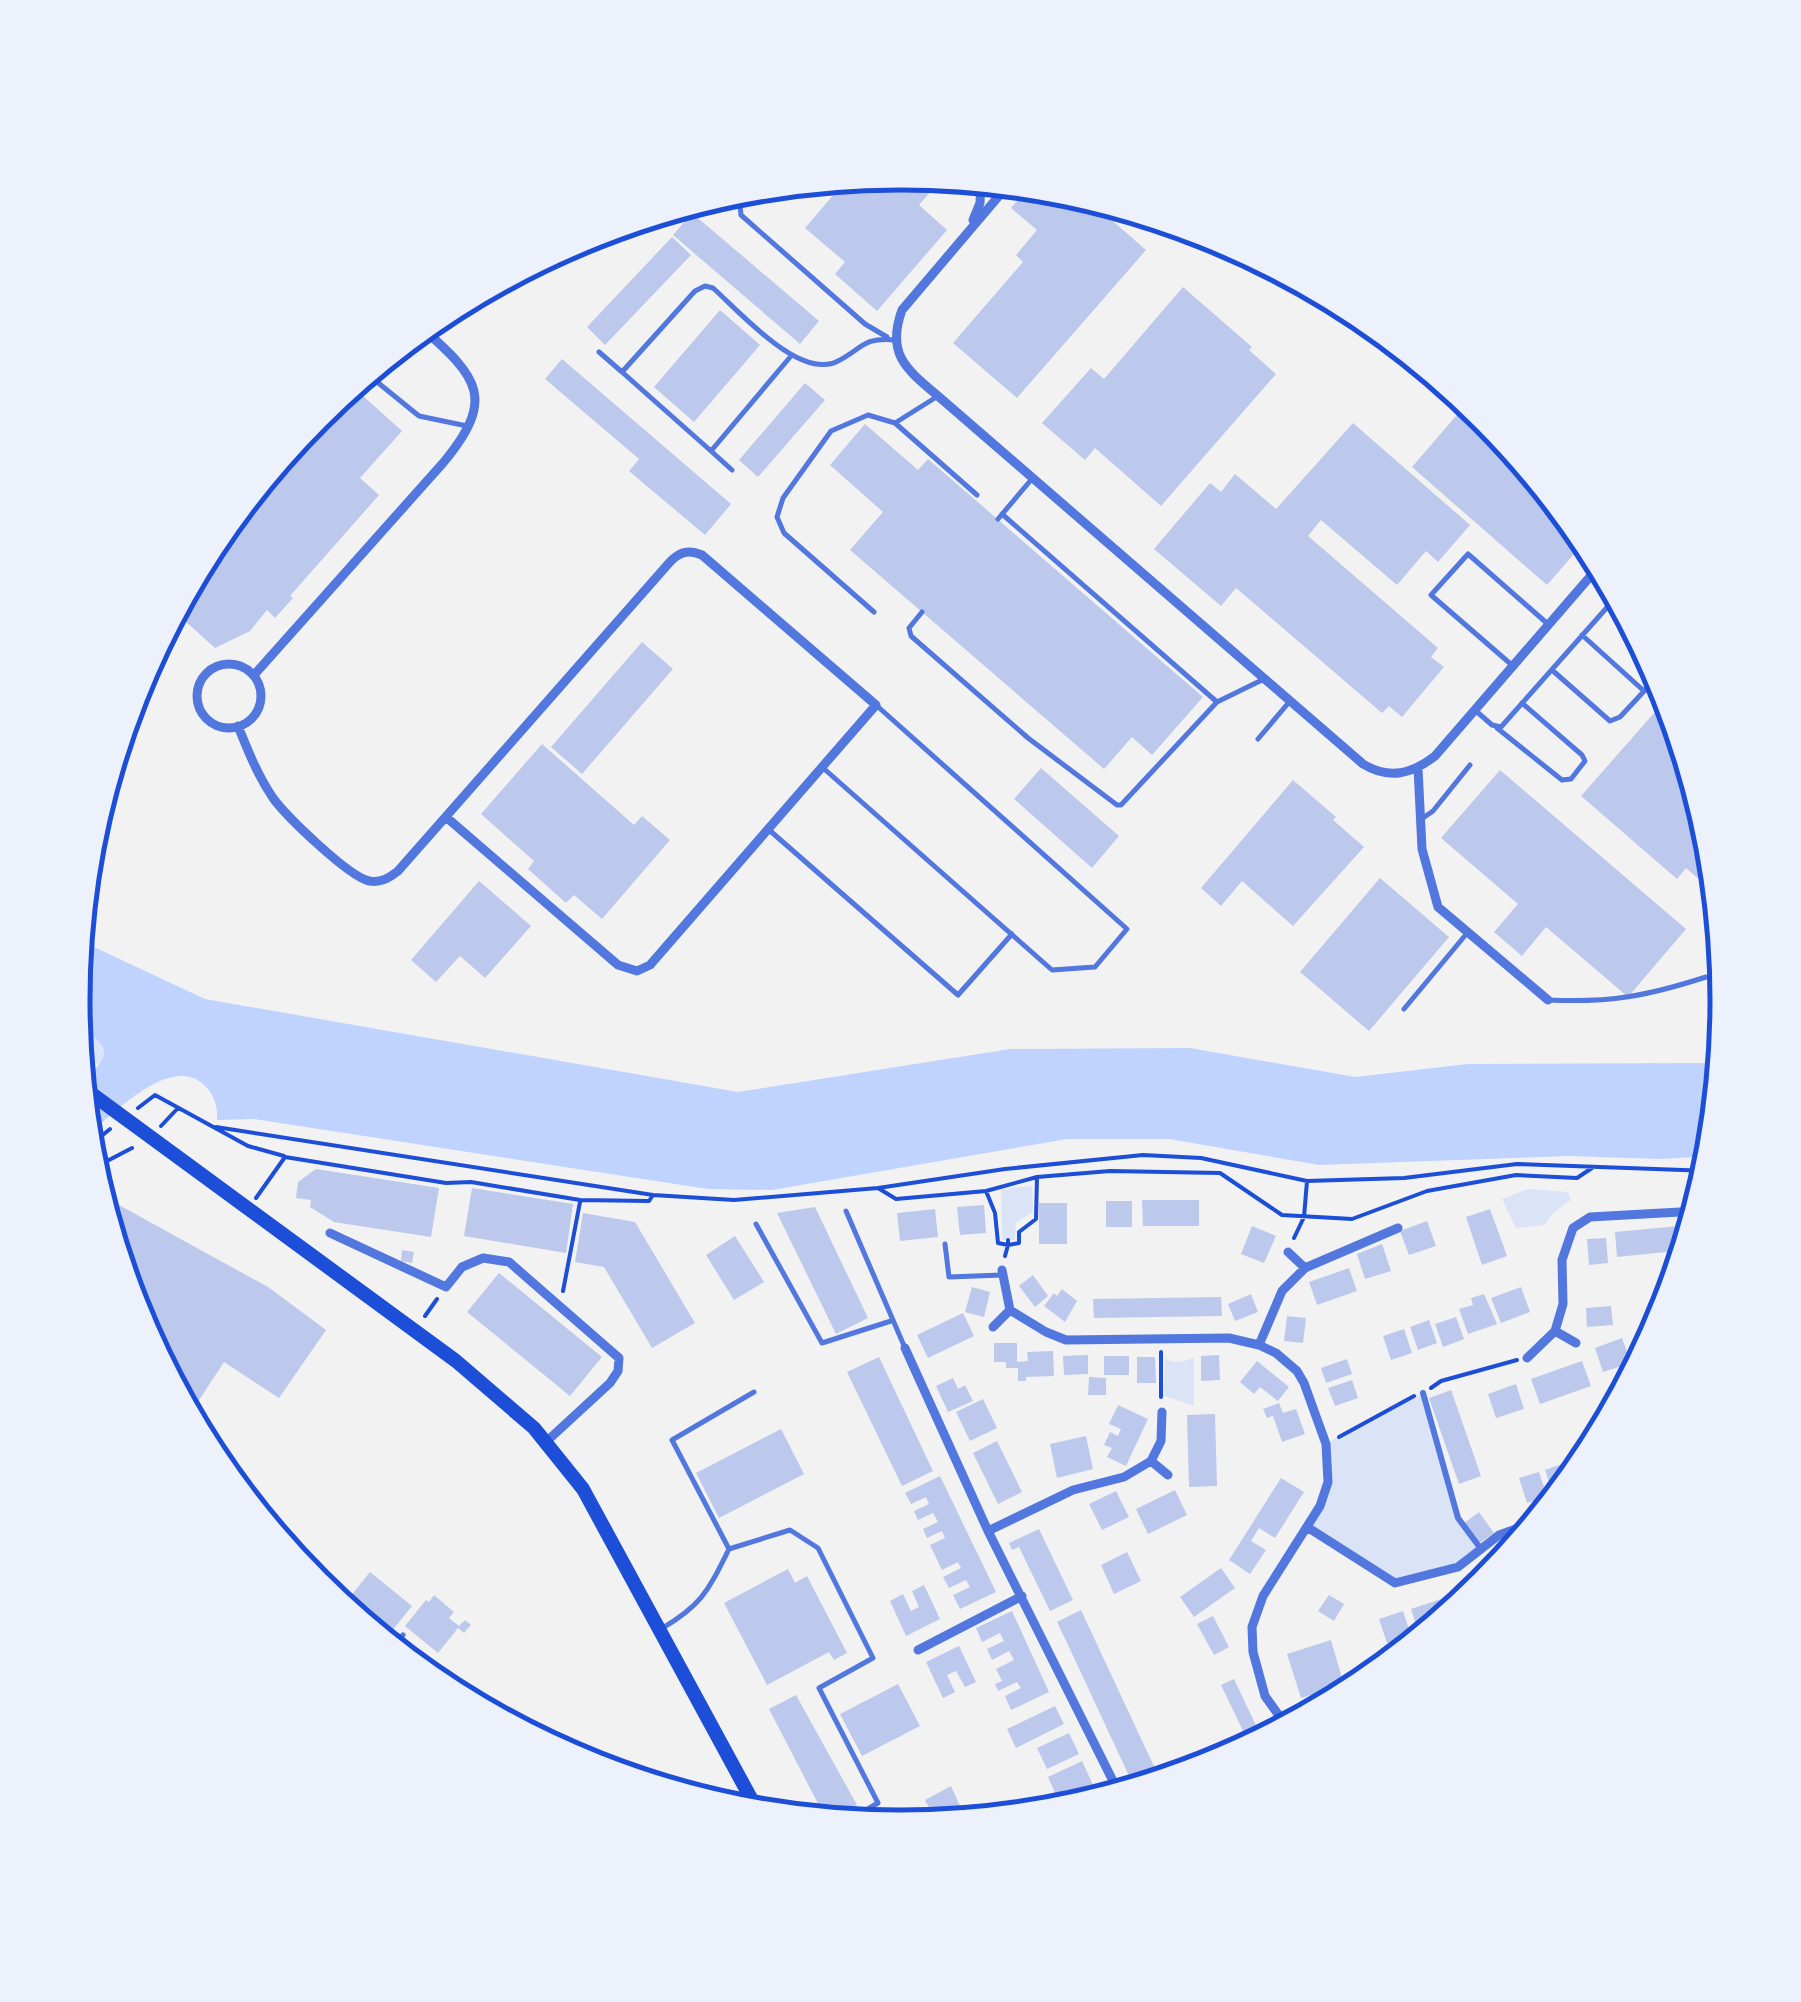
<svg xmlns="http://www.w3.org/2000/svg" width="1801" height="2002" font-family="'DejaVu Sans',sans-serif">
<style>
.green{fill:#dbe4f7}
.water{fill:#bfd3fe}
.building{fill:#bdc9ec}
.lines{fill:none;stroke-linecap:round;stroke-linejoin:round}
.path{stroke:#1d4ed8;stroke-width:4}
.service{stroke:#5277de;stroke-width:5}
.pedestrian{stroke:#5277de;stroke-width:6}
.minor{stroke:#5277de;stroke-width:9}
.primary{stroke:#1d4ed8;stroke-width:14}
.rim{fill:none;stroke:#1d4ed8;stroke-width:5}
</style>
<rect width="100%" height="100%" fill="#f2f2f2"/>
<path class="green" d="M74,1019C88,1031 108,1043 103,1063L98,1065L77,1050Z
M1032,1186L1033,1212L1016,1223L1015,1240H1002L1001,1189Z
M1528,1189L1568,1192L1571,1200L1554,1212L1545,1225L1516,1228L1502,1199Z
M1194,1357V1406L1164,1396L1165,1358C1172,1364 1186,1362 1194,1357Z
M1423,1393L1458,1518L1481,1549L1458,1567L1395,1583L1307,1527L1325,1494L1326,1444L1407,1398Z"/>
<path class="water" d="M79,940L205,999L738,1092L1010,1049L1190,1048L1355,1077L1468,1064L1713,1063L1723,1059L1713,1156L1661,1159L1569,1156L1319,1165L1169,1139H1067L772,1190L708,1189L254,1119L217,1120C218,1106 214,1094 204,1085C170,1053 113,1115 86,1136L81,1083C117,1051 107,1048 74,1019L73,1000Z"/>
<path class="building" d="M901,173L943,177L919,205L947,230L877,311L835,274L845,262L805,228L842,185L835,179Z
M1030,186L1063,189L1078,198L1083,195L1146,250L1017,398L953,343L1023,262L1016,255L1037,230L1011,208Z
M692,213L819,321L800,344L673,235Z
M672,237L691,255L605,345L587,327Z
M1183,287L1252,347L1249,350L1276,374L1161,506L1095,448L1085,460L1042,423L1091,368L1104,379Z
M720,310L760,345L694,422L654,387Z
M562,359L731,504L705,535L629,471L639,459L545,379Z
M805,383L825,400L758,477L739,460Z
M348,388L359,397L362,395L402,431L360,478L379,495L290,596L293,598L275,618L267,610L250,631L215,648L174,611L196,583L191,580L212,541L315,415Z
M1469,401L1486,416L1507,441L1500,448L1544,486L1587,539L1547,585L1412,467Z
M1353,423L1470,525L1438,562L1426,551L1397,585L1321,520L1308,536L1438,648L1431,657L1444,667L1402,717L1389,706L1382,713L1236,588L1221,606L1154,549L1210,483L1221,492L1235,474L1276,509Z
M865,424L918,470L928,459L1203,697L1152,755L1132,737L1104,769L850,550L883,512L830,465Z
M642,642L673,669L582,774L551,747Z
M1669,696L1713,840L1718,896L1686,868L1677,879L1581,796Z
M542,744L634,825L642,816L670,840L602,919L574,895L566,903L528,869L534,861L481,814Z
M1041,768L1119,836L1092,868L1014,799Z
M1500,770L1686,929L1628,997L1546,927L1522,956L1494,932L1518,904L1441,838Z
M1293,780L1336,817L1333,820L1364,847L1293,926L1242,881L1221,906L1201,888Z
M1380,878L1449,937L1369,1031L1300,972Z
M479,881L531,926L485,978L460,956L436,982L411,960Z
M316,1169L439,1188L431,1237L334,1222L310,1207L311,1200L296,1198L298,1182Z
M472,1188L573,1204L566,1253L464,1236Z
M108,1199L268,1287L326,1330L279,1398L224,1362L188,1417L135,1317L102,1209Z
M1142,1200H1199V1226H1143Z
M1106,1201H1132V1227H1106Z
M1039,1203H1067V1244H1039Z
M984,1205L986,1233L960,1235L957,1207Z
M815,1207L868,1318L836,1334L777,1213Z
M935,1209L938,1237L900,1241L897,1213Z
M1490,1209L1507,1256L1482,1265L1466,1217Z
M583,1213L635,1222L695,1323L652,1348L604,1267L575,1262Z
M1427,1221L1436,1246L1409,1255L1400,1231Z
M1689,1225L1686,1250L1617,1257L1615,1232Z
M1252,1226L1276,1236L1264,1263L1241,1254Z
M735,1236L764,1282L734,1300L706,1255Z
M1606,1238L1608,1263L1589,1265L1587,1239Z
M1382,1244L1391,1271L1365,1279L1357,1254Z
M402,1250L414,1252L412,1263L401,1261Z
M1349,1268L1357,1291L1317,1305L1309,1282Z
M499,1273L602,1357L570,1396L467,1312Z
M1033,1275L1048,1296L1035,1307L1019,1286Z
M972,1287L990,1292L984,1317L965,1312Z
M1521,1287L1530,1312L1501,1323L1491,1298Z
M1062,1289L1077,1301L1065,1322L1044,1306L1054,1293L1057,1296Z
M1251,1294L1258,1312L1235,1321L1228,1304Z
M1484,1294L1497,1324L1468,1334L1459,1309L1473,1305L1471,1298Z
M1221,1297L1222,1316L1094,1318L1093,1299Z
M1611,1306L1613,1325L1587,1327L1586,1308Z
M963,1313L974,1336L928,1358L917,1335Z
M1287,1316L1306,1318L1303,1343L1284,1341Z
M1456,1317L1464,1339L1443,1347L1435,1324Z
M1429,1320L1437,1343L1418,1350L1410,1327Z
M1404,1329L1412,1353L1391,1360L1383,1336Z
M1622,1338L1631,1363L1603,1372L1595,1348Z
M994,1343H1017V1362L1028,1361L1027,1352L1053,1351L1054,1376L1026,1377V1381H1018V1368H1006V1362H994Z
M1088,1355V1374L1064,1375L1063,1356Z
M1219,1355L1220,1380L1201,1381V1356Z
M1104,1356H1129V1375H1104Z
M879,1357L933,1471L902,1486L847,1372Z
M1137,1357H1155L1156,1383H1137Z
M1347,1359L1352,1374L1326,1383L1321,1368Z
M1257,1361L1289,1387L1278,1401L1260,1387L1254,1394L1240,1382Z
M1582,1361L1591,1386L1540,1404L1531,1379Z
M1089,1377L1106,1378V1395H1088Z
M953,1378L958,1389L965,1385L973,1401L948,1412L936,1386Z
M1352,1380L1358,1398L1335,1406L1328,1388Z
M1516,1384L1524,1409L1496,1418L1488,1394Z
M1451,1390L1481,1476L1459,1484L1429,1398Z
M983,1399L997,1428L970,1441L956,1412Z
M1279,1403L1283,1413L1296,1409L1305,1434L1282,1442L1273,1416L1267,1418L1263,1409Z
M1118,1405L1148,1419L1126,1466L1107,1457L1112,1448L1104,1445L1110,1432L1118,1436L1121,1429L1109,1424Z
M1215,1414L1217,1486L1189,1487L1187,1415Z
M781,1429L804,1474L719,1518L696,1473Z
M1086,1436L1093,1469L1057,1478L1050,1444Z
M997,1441L1022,1492L998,1504L973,1453Z
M1598,1444L1589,1461L1578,1475L1571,1453Z
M1565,1463L1572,1482L1565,1490L1553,1494L1545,1470Z
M1539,1472L1547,1496L1527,1503L1519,1478Z
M940,1476L996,1592L960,1609L953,1595L970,1587L966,1580L949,1588L943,1577L961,1568L958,1562L942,1570L930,1545L945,1538L942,1531L927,1538L923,1529L938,1522L933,1513L918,1520L914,1511L929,1504L926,1497L911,1504L905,1493Z
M1281,1478L1304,1492L1275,1538L1259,1528L1251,1541L1266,1550L1250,1574L1229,1560Z
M1175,1490L1187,1515L1148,1534L1136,1509Z
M1116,1491L1129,1517L1102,1530L1089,1504Z
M1479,1512L1494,1533L1478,1544L1463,1524Z
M1039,1529L1073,1600L1050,1611L1019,1547L1012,1550L1009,1543Z
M1127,1552L1141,1581L1114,1594L1101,1565Z
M1221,1568L1235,1588L1194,1617L1180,1597Z
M788,1569L795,1583L807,1576L847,1653L834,1660L829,1652L767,1685L724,1603Z
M370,1572L412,1606L383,1642L341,1608Z
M1489,1583L1435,1629L1419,1634L1411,1609Z
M924,1585L940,1619L906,1636L890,1601L903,1594L911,1611L919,1607L912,1591Z
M434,1595L454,1612L449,1618L459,1626L465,1620L471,1625L464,1633L458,1628L438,1653L405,1626L426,1600L429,1602Z
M1329,1595L1344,1604L1334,1621L1318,1611Z
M1081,1610L1144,1745L1162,1783L1136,1791L1076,1662L1057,1622Z
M1012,1611L1049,1692L1011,1710L1005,1696L1021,1688L1017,1682L998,1691L995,1684L1002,1681L996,1669L1014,1660L1009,1651L992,1660L987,1649L1004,1641L1000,1633L982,1642L976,1628Z
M1403,1611L1411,1636L1387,1643L1379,1619Z
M1213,1616L1229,1647L1214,1655L1197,1624Z
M1331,1640L1344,1685L1301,1698L1287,1654Z
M959,1646L976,1682L965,1687L956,1671L947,1675L955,1692L943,1698L926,1662Z
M1234,1679L1261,1736L1248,1741L1221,1685Z
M898,1684L920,1726L862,1756L840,1714Z
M796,1695L857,1805L827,1821L769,1709Z
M1055,1706L1064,1724L1016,1748L1007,1729Z
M1069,1733L1079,1754L1047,1769L1037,1748Z
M1082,1761L1094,1787L1060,1804L1048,1777Z
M951,1786L967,1822L931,1826L926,1816L932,1813L925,1800Z
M1098,1795L1101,1801L1066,1812V1810Z"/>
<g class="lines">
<path class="path" d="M138,1108L155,1095L248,1146L284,1156
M161,1126L178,1108
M216,1127L653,1195L734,1200L878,1188L1005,1169L1143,1155L1201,1158L1307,1181L1404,1178L1517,1164L1710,1171
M87,1148L110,1129
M88,1159L109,1160L132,1148
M878,1188L896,1199L986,1191L1037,1177L1110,1171L1220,1173L1282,1215L1352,1219L1427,1191L1516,1175L1577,1178L1592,1168
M986,1191L995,1213L998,1243L1008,1245L1005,1256
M256,1198L285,1157L446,1183L471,1182L580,1200L649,1201L653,1195
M1294,1238L1304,1217L1307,1181
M1008,1240V1245L1019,1243V1232L1036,1219L1037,1177
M563,1291L580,1202
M425,1316L437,1299
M1161,1352V1397
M1431,1388L1441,1381L1517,1360
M1339,1437L1414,1396"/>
<path class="service" d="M752,188L740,204L741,215L865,324L887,337
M599,352L622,372
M791,356L711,451L622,372L695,291L705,286L713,288C740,312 800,381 838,361C863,348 863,337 895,340
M366,373L419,416L467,426
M895,423L938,396
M711,451L732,470
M1002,514L1217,702
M998,519L1031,480
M1614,600L1626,611
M874,612L784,533L777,517L783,498L831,431L868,415L895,423L977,495
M922,612L909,628L911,636L1028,738L1117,805H1121L1217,702L1264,679
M1582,635L1644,691
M1513,666L1431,595L1468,554L1549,625
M1552,670L1610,721L1620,717L1660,674
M1476,711L1492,725L1501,727L1618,595
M1497,728L1562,780L1571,779L1585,761L1582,755L1522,703
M1258,739L1290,701
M822,767L1052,970L1095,967L1127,929L876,705
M1423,818L1433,811L1470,765
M768,829L958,995L1012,934
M1548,1000C1610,1003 1647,996 1706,977
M1404,1009L1468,932
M846,1211L905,1348
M756,1224L822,1343L891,1321
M945,1244L949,1277L1002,1275
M729,1549L790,1530L818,1548L873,1658L819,1688L878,1803L843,1823
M661,1629C702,1605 708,1591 729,1549L672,1440L754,1392
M391,1649L403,1635"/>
<path class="pedestrian" d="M1423,1393L1458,1518L1481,1549"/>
<path class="minor" d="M1009,184L902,310C886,354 906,369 938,396L1363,764C1389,780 1412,774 1435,756L1601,564
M973,220L980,203L981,181
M197 696a32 32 0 1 1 64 0a32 32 0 1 1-64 0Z
M254,675L443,463C496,399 479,378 422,328
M238,726C248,751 258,776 273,798C287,817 348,876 369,881C381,883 389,878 398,871L669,563C679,552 688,549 702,555L876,705L650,965L637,971L618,965L446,817
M1418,768L1422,849L1438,907L1548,1000
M330,1233L446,1287L462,1267L483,1258L509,1262L619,1358L618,1371L610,1383L547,1441
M1305,1268L1398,1228
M1002,1270L1010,1310L1046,1332L1066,1340L1229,1338L1259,1345L1276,1353L1297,1371L1304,1383L1326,1444L1328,1482L1320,1506L1263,1596L1252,1627L1253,1652L1265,1696L1288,1728
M993,1327L1010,1310
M1555,1331L1576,1343
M1259,1345L1282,1291L1305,1268L1288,1252
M905,1348L988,1531L1120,1795
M1527,1358L1555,1331L1563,1304L1562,1260L1573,1228L1590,1217L1698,1211
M1151,1461L1168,1475
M1307,1527L1395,1583L1458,1567L1499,1535L1541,1520
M988,1531L1073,1490L1124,1477L1151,1461L1161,1441L1162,1412
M918,1650L1022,1596"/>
<path class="primary" d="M81,1086L456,1361L534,1428L583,1489L760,1815"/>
</g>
<path d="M0 0H1801V2002H0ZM90 1000a810 810 0 1 1 1620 0a810 810 0 1 1-1620 0Z" fill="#edf1fc" fill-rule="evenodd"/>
<path class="rim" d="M90 1000a810 810 0 1 1 1620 0a810 810 0 1 1-1620 0Z"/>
</svg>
